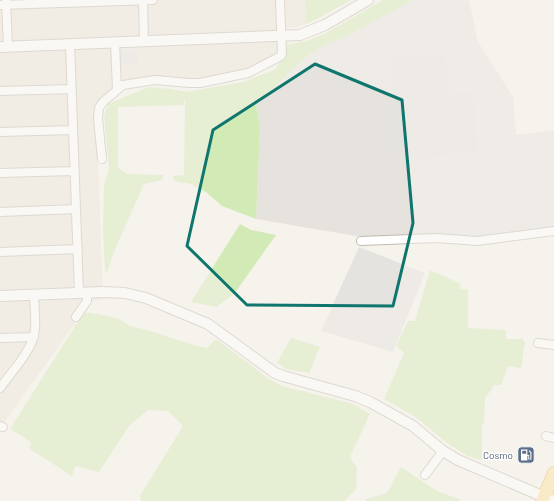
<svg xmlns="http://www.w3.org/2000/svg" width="554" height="501" font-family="Barlow,sans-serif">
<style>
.residential{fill:#eae5da}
.industrial{fill:#e6e2dd}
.green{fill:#d2eab5}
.parking{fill:#e5e3e0}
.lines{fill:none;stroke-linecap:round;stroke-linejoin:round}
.minor-casing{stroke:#c2bbae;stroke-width:10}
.tertiary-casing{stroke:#c2bbae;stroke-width:12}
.primary-casing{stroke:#e6c16a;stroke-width:14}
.minor{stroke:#fff;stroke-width:8}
.tertiary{stroke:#fff;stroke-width:10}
.primary{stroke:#ffe39c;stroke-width:12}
.marked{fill:none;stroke:#0f766e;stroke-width:3;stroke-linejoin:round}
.labels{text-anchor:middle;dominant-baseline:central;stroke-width:3;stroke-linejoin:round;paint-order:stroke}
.service-label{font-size:10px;fill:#4e5e75;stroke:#fff;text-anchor:end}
</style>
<rect width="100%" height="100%" fill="#f6f3ec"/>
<path class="residential" d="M0,0H305L306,24L297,27L278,29V53L246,71L195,80L160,76L119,82L97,105L94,116L98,163L103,300L91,301L0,428Z"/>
<path class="industrial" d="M413,0H469L478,42L513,97L516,135L554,130V227L475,238L362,237L256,219L260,128L256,105L306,57L319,48L349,35Z"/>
<path class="green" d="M305,0H351L317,19L306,24Z
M383,0H413L349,35L319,48L306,57L256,105L260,128L256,219L222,206L206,192L191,184L174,181L173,176L184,175L185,99L183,105L118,107V168L128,174L164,175L162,180L144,184L116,247L107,272L105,271L103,230L104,186L109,168L104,116L108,104L149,87L171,89L186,92L243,82L274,70L286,55L285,45L310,40L326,33Z
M240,224L251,230L276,235L234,294L216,307L191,302Z
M430,270L461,284L459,288L468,290V328L506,330V339H523L525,343L521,368L508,366L501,385H494L485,399L484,424H482V460L467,456L450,445L414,416L384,399L404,353L396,346L408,321H415Z
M84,312C96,314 121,316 129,326C156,330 180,343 207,348L216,339L269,379L282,386L353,404L370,414L350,457L357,468L356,489L344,501H141L140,496L183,426L168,411L148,410L129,426L99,472L75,466L72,476L30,449L31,442L10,429Z
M291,338L320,347L309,373L286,369L277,363Z
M401,467L437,491L459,499L460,501H365L366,499L387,493Z"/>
<path class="parking" d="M137,50L138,65H118V51Z
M444,54L447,93L474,92L477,144L475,153L397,159L391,57Z
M359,247L425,273L393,352L321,331Z"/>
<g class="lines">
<defs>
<path id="minor" d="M143,0L144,42
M6,1L8,47
M0,5L153,0
M115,43L117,89
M70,44L79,293
M0,91L72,89
M0,132L73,130
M102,159L98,118L99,108L103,102L123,85L155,80L189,83H200L248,73L281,56L282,53L280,0
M0,173L75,171
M0,212L76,209
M361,241L437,238L477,241L554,231
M0,252L78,249
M76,317L87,301V292
M0,338L34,337
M538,343L554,345
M0,388C10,374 31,351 34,335C37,322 34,308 34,295
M0,426L3,427
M546,436L554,438
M425,475L443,451"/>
<path id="tertiary" d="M0,47L300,35L325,25L368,0
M0,296L103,292L125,293L146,298L208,324L275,373L283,376L355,396L370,402L413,426L443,451L458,460L554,501"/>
<path id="primary" d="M542,501L554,473"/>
</defs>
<use href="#minor" class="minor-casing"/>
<use href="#tertiary" class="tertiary-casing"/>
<use href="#primary" class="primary-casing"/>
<use href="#minor" class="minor"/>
<use href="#tertiary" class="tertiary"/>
<use href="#primary" class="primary"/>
</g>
<path d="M0 0H554V501H0ZM315,64L402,100L413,223L393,306L247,305L187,246L213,130Z" fill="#f6f3ec" fill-opacity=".55" fill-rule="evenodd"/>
<path class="marked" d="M315,64L402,100L413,223L393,306L247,305L187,246L213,130Z"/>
<defs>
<symbol id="fuel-square" viewBox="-11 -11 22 22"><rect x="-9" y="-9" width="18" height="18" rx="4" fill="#5c6f8a" stroke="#fff"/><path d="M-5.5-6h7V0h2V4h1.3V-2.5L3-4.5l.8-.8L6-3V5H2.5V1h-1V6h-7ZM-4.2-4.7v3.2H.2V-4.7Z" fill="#fff"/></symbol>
</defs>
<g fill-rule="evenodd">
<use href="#fuel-square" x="516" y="445" width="20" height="20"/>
</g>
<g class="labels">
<g class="service-label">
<text x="513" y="455">Cosmo</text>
</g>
</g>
</svg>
